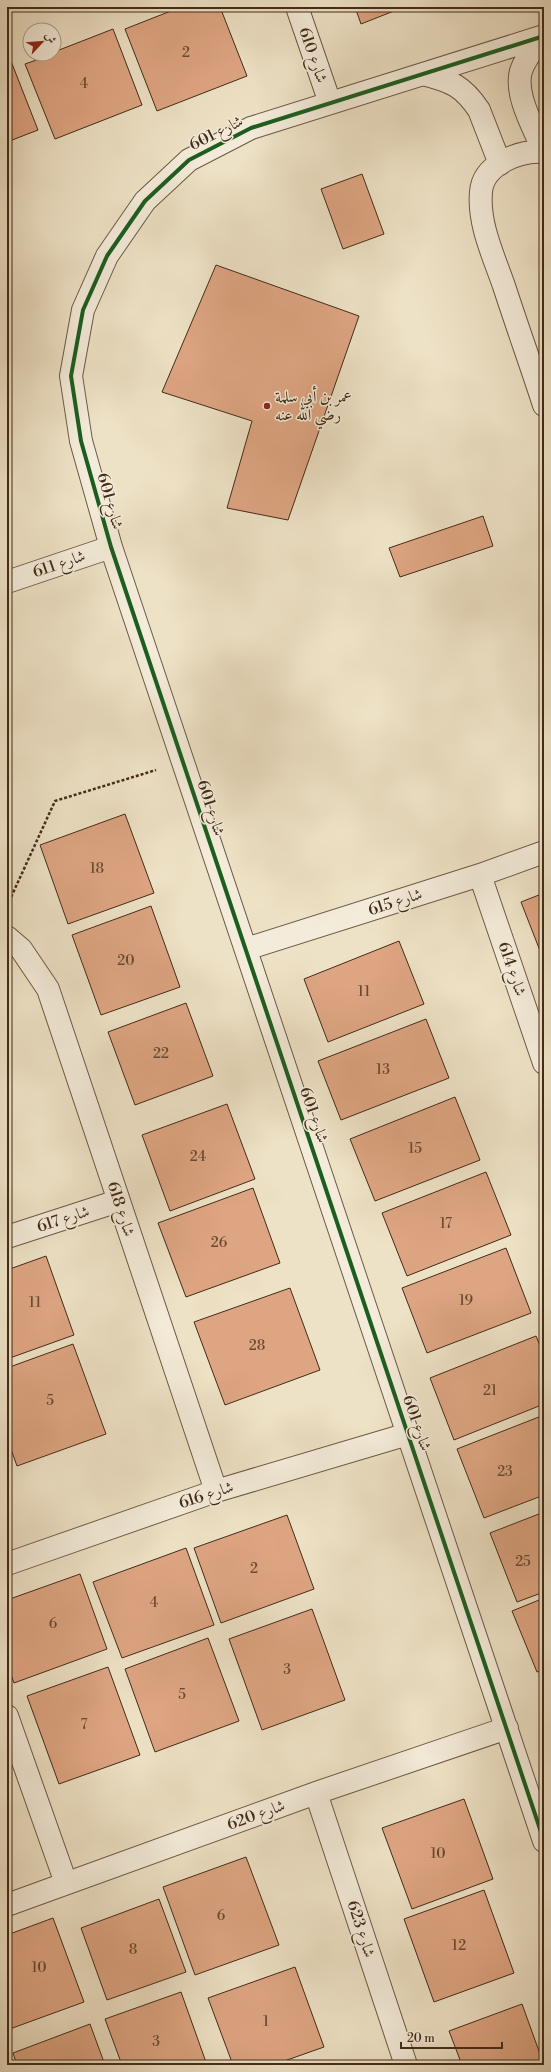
<svg xmlns="http://www.w3.org/2000/svg" width="551" height="2072" font-family="'Libre Bodoni',Amiri,serif">
<style>
.building{fill:#dea582;stroke:#422b18}
.lines{fill:none;stroke-linecap:round;stroke-linejoin:round}
.minor-casing{stroke:#6d5944;stroke-width:24}
.path{stroke:#422b18;stroke-width:2.5;stroke-dasharray:3 2;stroke-linecap:butt}
.minor{stroke:#f4ecda;stroke-width:22}
.cycleway-casing{stroke:#f4ecda;stroke-width:6}
.cycleway{stroke:#1b5e20;stroke-width:4}
.poi-dot{fill:#8f2418;stroke:#f4ecda;stroke-width:1.5}
.labels{text-anchor:middle;dominant-baseline:central;stroke-width:3;stroke-linejoin:round;paint-order:stroke}
.number-label{font-size:14px;fill:#694a32}
.street-label{font-size:16px;fill:#422b18;stroke:#f4ecda}
.poi-label{font-size:16px;fill:#422b18;stroke:#f4ecda;text-anchor:start}
</style>
<rect width="100%" height="100%" fill="#eee2c6"/>
<filter id="stains"><feTurbulence type="fractalNoise" baseFrequency=".005" numOctaves="4"/><feColorMatrix values="0 0 0 0 .2 0 0 0 0 .09 0 0 0 0 .02 0 0 0 .5 -.17"/></filter>
<radialGradient id="worn" r=".72"><stop offset=".6" stop-color="#630" stop-opacity="0"/><stop offset="1" stop-color="#630" stop-opacity=".3"/></radialGradient>
<path class="building" d="M181,7H220L247,76L157,111L125,29Z
M355,7H404L361,24Z
M113,29L142,105L55,139L25,64L54,54V52Z
M7,51L38,130L7,142Z
M362,174L384,234L343,249L321,189Z
M216,265L359,316L288,520L227,508L252,421L162,392Z
M483,516L493,546L400,577L389,548Z
M125,814L154,893L68,924L40,845Z
M544,893V961L521,902Z
M151,906L180,987L101,1015L72,935Z
M399,941L424,1004L328,1042L304,979Z
M186,1003L213,1076L135,1105L108,1032Z
M426,1019L449,1078L341,1120L318,1061Z
M455,1097L480,1160L375,1201L350,1139Z
M227,1104L255,1179L170,1211L142,1135Z
M486,1172L511,1235L407,1276L382,1213Z
M253,1188L280,1263L186,1297L158,1223Z
M506,1248L531,1313L427,1353L402,1288Z
M46,1256L74,1335L7,1359V1270Z
M290,1288L320,1370L225,1405L194,1322Z
M536,1336L544,1355V1404L454,1440L430,1378Z
M73,1344L106,1434L17,1466L7,1438V1368Z
M544,1415V1495L484,1518L457,1449Z
M544,1512V1592L517,1602L490,1533Z
M287,1515L314,1589L221,1623L194,1548Z
M186,1548L214,1625L122,1658L93,1582Z
M80,1574L107,1649L14,1683L7,1664V1600Z
M544,1598V1670L537,1672L512,1611Z
M312,1609L345,1700L262,1730L229,1639Z
M208,1638L239,1721L155,1752L125,1669Z
M108,1667L140,1755L59,1784L27,1696Z
M464,1799L493,1879L412,1909L382,1828Z
M246,1857L279,1945L195,1975L163,1887Z
M484,1890L514,1973L434,2002L404,1919Z
M159,1899L186,1972L107,2000L81,1928Z
M53,1918L84,2002L7,2030V1935Z
M295,1967L324,2047L273,2065H233L208,1998Z
M181,1992L207,2065H122L105,2019Z
M522,2004L544,2065H462L449,2031Z
M90,2024L105,2065H17L13,2053Z"/>
<g class="lines">
<defs>
<path id="minor" d="M297,7L330,103
M544,36L251,128L189,160L145,201L107,256L83,310L71,376L81,441L111,547L544,1841
M542,37C535,47 525,58 521,71C514,95 535,130 544,152
M423,74C451,81 463,86 479,110L500,164
M544,152C520,150 483,164 481,192C478,224 494,257 504,286C517,326 531,365 544,405
M7,582L111,547
M480,875L544,1063
M7,937L21,949L48,989L216,1491
M246,949L480,875L544,852
M7,1237L118,1201
M7,1564L216,1491L408,1434
M7,1716L66,1883
M316,1793L406,2065
M7,1905L316,1793L507,1728"/>
</defs>
<use href="#minor" class="minor-casing"/>
<path class="path" d="M7,906L55,801L156,770"/>
<use href="#minor" class="minor"/>
<defs>
<path id="cycleway" d="M544,36L251,128L189,160L145,201L107,256L83,310L71,376L81,441L111,547L544,1841"/>
</defs>
<use href="#cycleway" class="cycleway-casing"/>
<use href="#cycleway" class="cycleway"/>
</g>
<circle class="poi-dot" cx="267" cy="406" r="4"/>
<g class="labels">
<g class="number-label">
<text x="186" y="53">2</text>
<text x="84" y="84">4</text>
<text x="97" y="869">18</text>
<text x="126" y="961">20</text>
<text x="364" y="992">11</text>
<text x="161" y="1054">22</text>
<text x="383" y="1070">13</text>
<text x="415" y="1149">15</text>
<text x="198" y="1157">24</text>
<text x="446" y="1224">17</text>
<text x="219" y="1243">26</text>
<text x="466" y="1301">19</text>
<text x="35" y="1303">11</text>
<text x="257" y="1346">28</text>
<text x="490" y="1391">21</text>
<text x="50" y="1401">5</text>
<text x="505" y="1472">23</text>
<text x="523" y="1562">25</text>
<text x="254" y="1569">2</text>
<text x="154" y="1603">4</text>
<text x="53" y="1624">6</text>
<text x="287" y="1670">3</text>
<text x="182" y="1695">5</text>
<text x="84" y="1725">7</text>
<text x="438" y="1854">10</text>
<text x="221" y="1916">6</text>
<text x="459" y="1946">12</text>
<text x="133" y="1950">8</text>
<text x="39" y="1968">10</text>
<text x="266" y="2022">1</text>
<text x="156" y="2042">3</text>
</g>
<g class="street-label">
<text transform="translate(313 55) rotate(71)">شارع 610</text>
<text transform="translate(216 133) rotate(-27)">شارع 601</text>
<text transform="translate(110 501) rotate(74)">شارع 601</text>
<text transform="translate(59 564) rotate(-19)">شارع 611</text>
<text transform="translate(211 808) rotate(72)">شارع 601</text>
<text transform="translate(395 902) rotate(-18)">شارع 615</text>
<text transform="translate(512 969) rotate(71)">شارع 614</text>
<text transform="translate(314 1115) rotate(71)">شارع 601</text>
<text transform="translate(121 1209) rotate(72)">شارع 618</text>
<text transform="translate(63 1219) rotate(-18)">شارع 617</text>
<text transform="translate(417 1423) rotate(71)">شارع 601</text>
<text transform="translate(206 1495) rotate(-18)">شارع 616</text>
<text transform="translate(256 1815) rotate(-20)">شارع 620</text>
<text transform="translate(361 1929) rotate(72)">شارع 623</text>
</g>
<g class="poi-label">
<text x="275" y="397">عمر بن أبي سلمة<tspan x="275" dy="18">رضي الله عنه</tspan></text>
</g>
</g>
<rect width="551" height="2072" fill="none" stroke="#eee2c6" stroke-width="24"/>
<rect x="8" y="8" width="535" height="2056" fill="none" stroke="#422b18" stroke-width="2"/>
<rect x="12" y="12" width="527" height="2048" fill="none" stroke="#422b18"/>
<g transform="translate(42 42) rotate(64)"><circle r="19" fill="#f4ecda" stroke="#ad9f8c"/>
<path d="M0-3L7 15L0 10L-7 15Z" fill="#8f2418"/>
<text y="-6" font-size="11" font-weight="bold" text-anchor="middle" fill="#422b18">ش</text>
</g>
<path d="M401 2042v6h101v-6" fill="none" stroke="#422b18" stroke-width="2"/>
<text x="407" y="2042" font-size="12" fill="#422b18" stroke="#f4ecda" stroke-width="3" paint-order="stroke">20 m</text>
<rect width="100%" height="100%" filter="url(#stains)"/>
<rect width="100%" height="100%" fill="url(#worn)"/>
</svg>
